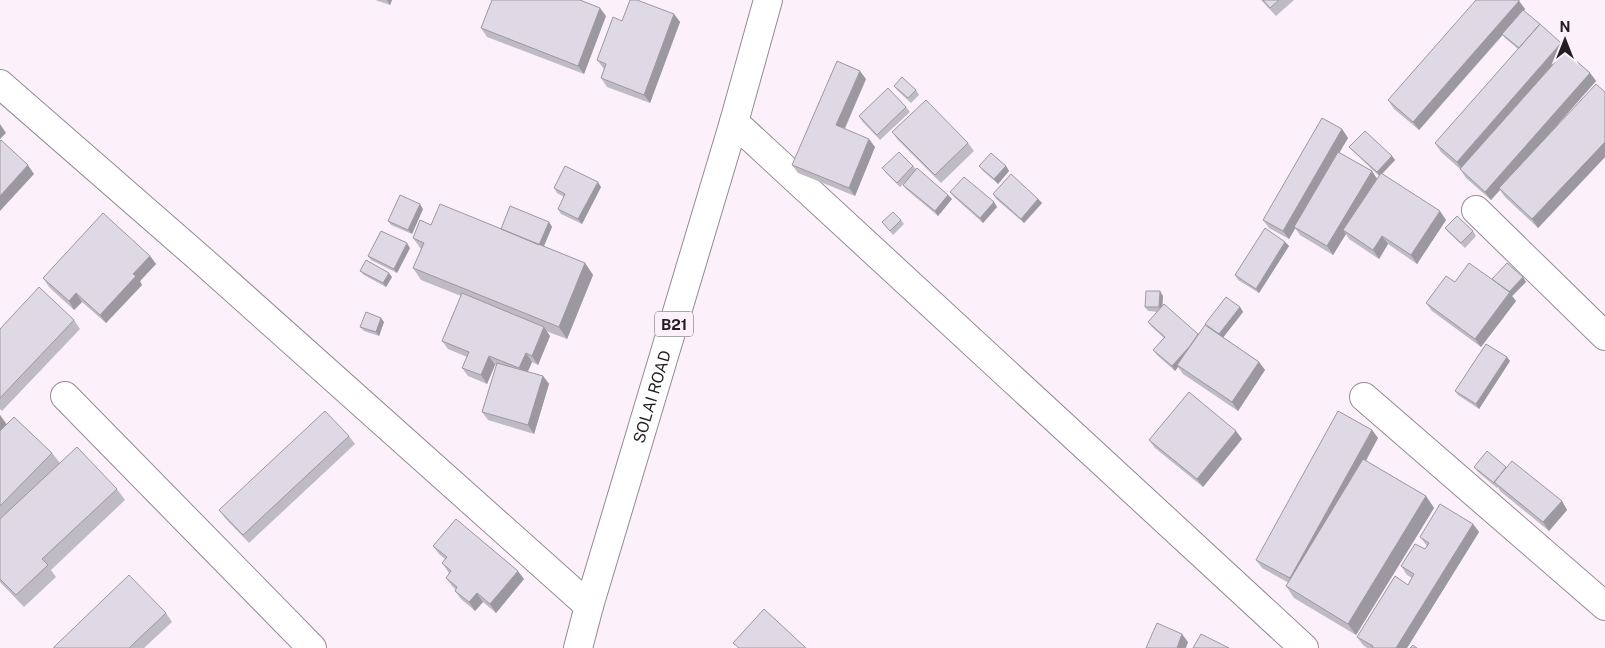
<svg xmlns="http://www.w3.org/2000/svg" width="1605" height="648" font-family="'Public Sans',sans-serif">
<style>
.lines{fill:none;stroke-linecap:round;stroke-linejoin:round}
.street-casing{stroke:#948a93;stroke-width:30}
.highway-casing{stroke:#948a93;stroke-width:30}
.street{stroke:#fff;stroke-width:28}
.highway{stroke:#fff;stroke-width:28}
.wall{fill:#bfbbc4}
.shaded-wall{fill:#9b98a0}
.building{fill:#ded9e4;stroke:#9b98a0}
.labels{text-anchor:middle;dominant-baseline:central;stroke-width:4;stroke-linejoin:round;paint-order:stroke}
.shield{fill:#fcf1fb;stroke:#635d62;stroke-width:1}
.shield-label{font-size:15px;font-weight:bold;fill:#211d21}
.street-label{font-size:16px;fill:#211d21;stroke:#fcf1fb}
</style>
<rect width="100%" height="100%" fill="#fcf1fb"/>
<g class="lines">
<defs>
<path id="street" d="M0,84L204,262L589,606
M734,122L1304,648
M1476,210L1605,336
M65,396L312,648
M1364,397L1605,606"/>
<g id="highway">
<path id="s1" d="M578,648L589,606L734,122L768,0"/>
</g>
</defs>
<use href="#street" class="street-casing"/>
<use href="#highway" class="highway-casing"/>
<use href="#street" class="street"/>
<use href="#highway" class="highway"/>
</g>
<path class="wall" d="M375,0H392L390,5Z
M1261,0H1294L1276,16Z
M1519,1L1525,9L1524,11L1561,43L1567,52V53L1590,73L1596,81L1544,140L1605,92V157L1538,228L1505,197L1500,190L1491,200L1466,178L1460,169L1441,152L1435,143L1518,49L1505,38L1503,35L1419,130L1394,109L1388,100Z
M674,14L680,22L650,103L607,87L601,78L604,69L597,60L622,21Z
M606,16L584,74L487,37L481,28Z
M866,79L845,129L875,147L855,196L798,173L792,165Z
M894,86L916,90L919,95L911,103L897,90Z
M906,107L910,112L880,140L862,121L859,116Z
M1342,129L1348,138L1339,152L1377,179L1379,176L1353,151L1349,147L1392,156L1395,160L1382,174L1446,220L1417,264L1388,244L1379,259L1349,239L1346,234L1333,255L1300,235L1295,228L1289,239L1269,228L1263,220Z
M892,132L968,143L974,151L941,183L898,140Z
M913,166L916,169L948,195L952,199L938,216L906,189L903,185L906,181L900,187L886,173L882,168Z
M979,166H1006L1009,171L998,184L983,171Z
M601,187L582,224L561,214L558,209L564,197L557,193L554,188Z
M950,192L994,202L997,207L983,223L954,197Z
M993,194L1038,199L1042,203L1024,223L996,199Z
M423,209L412,234L391,225L388,221Z
M901,220L904,224L893,235L882,222Z
M549,222L552,227L543,246L585,263L593,275L567,339L546,331L550,336L538,365L532,362L528,372L543,376L549,384L534,434L488,420L482,412L497,365H495L487,384L468,376L462,368L467,357L448,349L442,341L461,296L421,280L413,268L421,249L413,238L431,225L501,229Z
M1445,228L1473,231L1476,236L1465,248L1448,232Z
M1285,242L1289,246L1259,293L1238,280L1235,275Z
M410,248L397,273L371,260L368,256Z
M150,256L156,264L140,281L142,285L106,323L82,302L74,310L49,287L43,278Z
M360,271L392,277L386,287L364,275Z
M1523,277L1526,282L1512,296L1516,301L1481,347L1432,311L1426,303L1455,282L1494,281Z
M1163,296L1162,306L1198,334L1240,307L1243,312L1223,337L1259,362L1265,370L1238,411L1183,374L1178,367L1175,371L1157,355L1153,350L1164,338L1152,327L1148,322L1158,312L1148,311L1145,307Z
M74,320L80,329L2,411L0,409V329Z
M384,322L379,336L364,331L360,327Z
M1507,357L1510,361L1479,409L1458,395L1455,391Z
M0,415L7,424L52,453L60,463L117,489L125,500L51,570L56,577L24,607L0,582Z
M1372,430L1378,438L1366,461L1426,496L1434,508L1356,635L1294,598L1286,586L1289,583L1262,568L1256,560Z
M1236,431L1242,439L1203,487L1155,448L1149,440Z
M349,436L355,444L249,543L225,518L219,510Z
M1474,467H1506L1562,501L1567,510L1549,531L1500,491L1498,487L1497,488L1478,472Z
M1473,524L1479,532L1407,648H1367L1363,645L1357,637L1408,585L1412,578L1407,575L1401,566L1425,549L1427,546L1420,537Z
M433,546L524,579L496,613L483,602L475,611L461,599L455,591L456,590L452,586L446,578L449,573L442,563L445,559L439,554Z
M166,613L172,622L144,648H54Z"/>
<path class="shaded-wall" d="M387,0H392L390,5Z
M1519,1L1525,9L1419,130L1413,122Z
M600,8L606,16L584,74L578,66Z
M674,14L680,22L650,103L644,95Z
M1561,43L1567,52L1463,171L1457,162Z
M860,71L866,79L842,134L836,125Z
M1590,73L1596,81L1491,200L1485,192Z
M0,124L6,133L0,139Z
M1342,129L1348,138L1289,239L1283,231Z
M869,139L875,147L855,196L849,188Z
M1605,142V157L1538,228L1532,219Z
M1392,156L1395,160L1380,176L1377,172Z
M28,165L34,174L0,211V196Z
M1006,166L1009,171L998,184L994,179Z
M1372,171L1378,180L1343,230L1346,234L1333,255L1327,246Z
M598,182L601,187L582,224L578,219Z
M948,195L952,199L938,216L935,211Z
M1038,199L1042,203L1024,223L1021,219Z
M994,202L997,207L983,223L980,218Z
M420,204L423,209L412,234L408,230Z
M1440,211L1446,220L1417,264L1411,255Z
M549,222L552,227L542,251L538,246Z
M1382,236L1388,244L1379,259L1373,250Z
M1285,242L1289,246L1259,293L1256,289Z
M407,243L410,248L397,273L394,269Z
M150,256L156,264L140,281L142,285L106,323L100,315L133,274Z
M585,263L593,275L567,339L559,327Z
M389,273L392,277L386,287L383,283Z
M1523,277L1526,282L1512,296L1516,301L1481,347L1475,339L1508,293Z
M1160,291L1163,296L1162,312L1159,307Z
M76,293L82,302L74,310L69,301Z
M1240,307L1243,312L1222,339L1219,334Z
M381,318L384,322L379,336L376,332Z
M544,327L550,336L538,365L532,356Z
M1199,336L1177,365L1178,367L1175,371L1172,366Z
M526,353L532,362L525,377L519,368Z
M489,356L495,365L487,384L481,375Z
M1507,357L1510,361L1479,409L1476,404Z
M1259,362L1265,370L1238,411L1232,402Z
M543,376L549,384L534,434L528,425Z
M0,415L8,427L0,436Z
M1372,430L1378,438L1296,587L1290,578Z
M1236,431L1242,439L1203,487L1197,479Z
M1426,496L1434,508L1356,635L1348,624Z
M1562,501L1567,510L1549,531L1543,522Z
M1473,524L1479,532L1407,648H1396Z
M518,571L524,579L496,613L490,604Z
M477,593L483,602L475,611L469,602Z
M1182,634L1188,642L1186,648H1177Z"/>
<path class="building" d="M492,0H580L600,8L578,66L481,28Z
M630,0H637L674,14L644,95L601,78L606,64L597,60L613,17L622,21Z
M1263,0H1279L1270,8Z
M1476,0H1519V1L1413,122L1388,100Z
M1523,10L1540,24L1519,48L1502,34Z
M1540,24L1561,43L1457,162L1435,143Z
M1565,51L1590,73L1485,192L1460,169Z
M837,61L860,71L836,125L869,139L849,188L792,165Z
M902,77L916,90L908,98L894,86Z
M1596,84L1605,92V142L1532,219L1499,188Z
M888,88L906,107L877,135L859,116Z
M926,100L968,143L935,175L892,132Z
M1322,118L1342,129L1283,231L1263,220Z
M1365,131L1392,156L1377,172L1349,147Z
M1,140L28,165L0,196V141Z
M899,152L913,166L897,183L882,168Z
M1338,152L1372,171L1327,246L1294,227Z
M991,153L1006,166L994,179L979,166Z
M565,166L598,182L578,219L558,209L565,194L554,188Z
M917,168L948,195L935,211L903,185Z
M1381,173L1440,211L1411,255L1382,236L1373,250L1343,230Z
M1011,174L1038,199L1021,219L993,194Z
M964,177L994,202L980,218L950,192Z
M400,195L420,204L408,230L388,221Z
M440,204L585,263L559,327L413,268L424,243L413,238L420,220L431,225Z
M510,206L549,222L539,245L501,229Z
M893,212L901,220L890,231L882,222Z
M103,213L150,256L133,274L136,276L100,315L76,293L69,301L43,278Z
M1457,216L1473,231L1461,243L1445,228Z
M1265,228L1285,242L1256,289L1235,275Z
M381,231L407,243L394,269L368,256Z
M366,260L389,273L383,283L360,271Z
M1469,263L1510,292L1475,339L1426,303L1446,276L1455,282Z
M1507,263L1523,277L1509,292L1492,279Z
M39,287L74,320L0,398V329Z
M1146,291H1160L1159,307H1145Z
M462,293L544,327L532,356L526,353L519,368L489,356L481,375L462,368L469,352L442,341Z
M1226,297L1240,307L1219,334L1205,324Z
M1164,304L1198,334L1190,346L1172,366L1153,350L1165,337L1148,322Z
M366,312L381,318L376,332L360,327Z
M1205,325L1259,362L1232,402L1177,365Z
M1486,344L1507,357L1476,404L1455,391Z
M497,363L543,376L528,425L482,412Z
M1189,392L1236,431L1197,479L1149,440Z
M325,411L349,436L243,535L219,510Z
M1338,411L1372,430L1290,578L1256,560Z
M14,417L52,453L0,506V431Z
M77,447L117,489L42,559L48,565L16,595L0,579V519Z
M1487,451L1506,467L1494,483L1474,467Z
M1363,459L1426,496L1348,624L1286,586Z
M1512,461L1562,501L1543,522L1494,482Z
M1440,504L1473,524L1396,648H1372L1373,646L1357,637L1395,576L1408,585L1414,574L1401,566L1415,544L1425,549L1429,543L1420,537Z
M456,519L518,571L490,604L477,593L469,602L455,591L457,587L446,578L451,571L442,563L447,557L433,546Z
M129,575L166,613L129,648H54V647Z
M764,609L806,648H739L733,643Z
M1157,623L1182,634L1177,648H1146Z
M1201,634L1229,648H1193Z
M1413,645L1417,648H1410Z"/>
<g class="labels">
<rect class="shield" x="655" y="311.5" width="38" height="25" rx="4"/>
<g class="shield-label">
<text x="674" y="324">B21</text>
</g>
<g class="street-label">
<text stroke="none"><textPath href="#s1" startOffset="262">SOLAI ROAD</textPath></text>
</g>
</g>
<g transform="translate(1565 40)" stroke="#fcf1fb" stroke-width="4" paint-order="stroke">
<path d="M0-4L9 19L0 12L-9 19Z" fill="#211d21"/>
<text y="-8" font-size="14" font-weight="bold" text-anchor="middle" fill="#211d21">N</text>
</g>
</svg>
